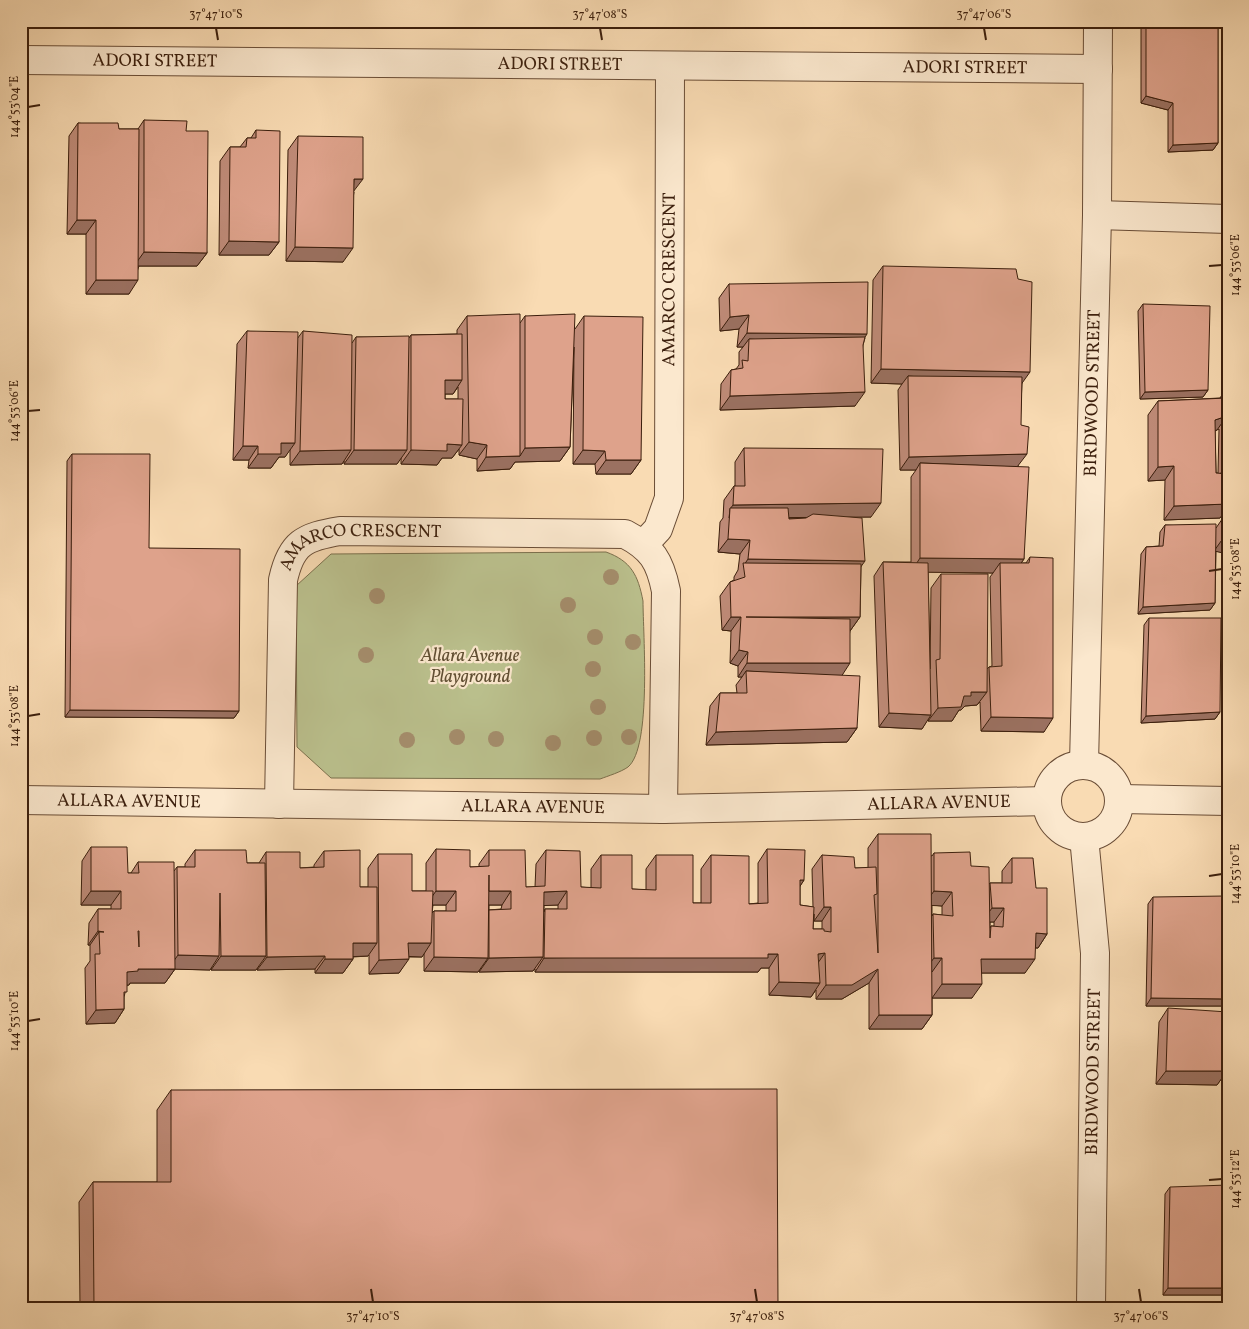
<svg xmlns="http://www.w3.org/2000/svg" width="1249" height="1329" font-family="Vollkorn,serif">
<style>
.green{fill:#bbc18e;stroke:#7b704d}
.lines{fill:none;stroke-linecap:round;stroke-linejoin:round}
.minor-casing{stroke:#6a4d36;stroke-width:30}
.minor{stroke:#fbe8ce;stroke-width:28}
.tree{fill:#a58e6d}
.wall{fill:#bf8b78;stroke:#3b1e0c;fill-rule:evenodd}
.shaded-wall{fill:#9b7161;stroke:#3b1e0c}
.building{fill:#dea28b;stroke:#3b1e0c;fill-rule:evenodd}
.ticks{fill:none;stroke:#3b1e0c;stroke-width:2}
.labels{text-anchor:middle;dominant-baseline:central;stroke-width:4.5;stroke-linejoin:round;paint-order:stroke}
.street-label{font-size:18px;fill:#3b1e0c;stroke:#fbe8ce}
.park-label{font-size:18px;font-style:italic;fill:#614f33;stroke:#fbe8ce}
.neatline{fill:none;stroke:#3b1e0c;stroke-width:2}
.ticks-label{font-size:12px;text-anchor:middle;fill:#3b1e0c}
</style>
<rect width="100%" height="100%" fill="#f9dbb3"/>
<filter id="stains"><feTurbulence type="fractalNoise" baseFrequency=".004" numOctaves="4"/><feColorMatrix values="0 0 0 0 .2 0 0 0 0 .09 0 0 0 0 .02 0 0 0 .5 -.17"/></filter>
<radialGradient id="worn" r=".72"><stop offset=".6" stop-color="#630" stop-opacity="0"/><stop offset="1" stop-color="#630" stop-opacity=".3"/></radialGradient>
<path class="green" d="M606,552C631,561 638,575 643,601C643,633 652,747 628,767C621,772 608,776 600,779L331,778L297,747L296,586L331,554Z"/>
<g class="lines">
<defs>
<g id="minor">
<path id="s1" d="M21,60L1098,69"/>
<path d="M1097,215L1228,219"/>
<path id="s2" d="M644,544L658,529L669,498L670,66"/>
<path id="s3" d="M1084,764L1097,215L1098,21"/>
<circle cx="1083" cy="801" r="36"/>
<path d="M1120,799L1228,801"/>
<path id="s4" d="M21,800L663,809L1047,801"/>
<path id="s5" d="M279,804L283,580C291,543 304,537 340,531L625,534C652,548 660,561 666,591L663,809"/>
<path d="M1084,837L1095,953L1091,1308"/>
</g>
</defs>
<use href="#minor" class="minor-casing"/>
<use href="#minor" class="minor"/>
</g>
<g class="tree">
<circle cx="611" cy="577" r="8"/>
<circle cx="377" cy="596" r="8"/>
<circle cx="568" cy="605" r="8"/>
<circle cx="595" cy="637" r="8"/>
<circle cx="633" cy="642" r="8"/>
<circle cx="366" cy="655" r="8"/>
<circle cx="593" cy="669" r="8"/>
<circle cx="598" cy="707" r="8"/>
<circle cx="457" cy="737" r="8"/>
<circle cx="629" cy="737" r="8"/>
<circle cx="594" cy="738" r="8"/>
<circle cx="496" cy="739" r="8"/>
<circle cx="407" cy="740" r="8"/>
<circle cx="553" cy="743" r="8"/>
</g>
<path class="wall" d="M1141,21H1218V143L1213,150L1168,152V110L1141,103Z
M1222,21H1228V138H1222Z
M144,120L186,131L207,253L197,266H139L129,294H86V234H67L69,136L78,123L119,129H138Z
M256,130L279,242L269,255H219L220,161L230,147H240L247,138H251Z
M298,136L354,192L343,262L286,261L288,150Z
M883,266L1022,383L1018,467L1024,559L1021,563H1026L1030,557L1044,732L981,731L980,702L977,705L965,706L961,710H959L952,721H928V719L922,729L879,727L874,576L883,562H911V477L916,470H900L898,390L902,384L871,383L873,280ZM928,572L993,573L990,577L992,666L989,667L987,669L941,574L931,588L930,669Z
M729,284L865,338L863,345L855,406L720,410L721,384L731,370L736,369L739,365V352L743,347H737L739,329L720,331L719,298Z
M1143,304L1208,390L1203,397L1140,399L1138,311Z
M467,316L520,323L525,316L575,329L584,316L641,460L631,474H596L595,464H573L574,347L570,447L560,461L515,462L510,469L477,471V459L459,455V449L452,458H442L437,465L401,464V458L397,464H344V461L342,464L290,465V449L285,457H279L271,468H248L249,460H233L237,344L247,331L297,339L303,331L352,343L356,337L409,338L411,335L457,334V330ZM458,387V399H445V394H453Z
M1224,392L1228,393L1220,518L1164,520L1165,480L1148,481V415L1158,401L1220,398ZM1219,429L1218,473H1216L1215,431Z
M744,448L871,517H857L861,566L860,617L850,631L842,675L857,728L847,742L706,745L710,706L720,693H737L736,685L742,677H738V666L730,663L731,631L722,630L720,596L730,582L734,580V577L738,570L740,554L718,552L720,522L723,518L724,500L734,486H735V462ZM789,518H806L789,519Z
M72,454L239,711L234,718L65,717L67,461Z
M1225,515H1228V554L1216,551L1215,603L1210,610L1138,614L1141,554L1146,547L1159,546L1160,532L1165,525L1216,528Z
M1149,618L1220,712L1215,719L1141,723L1144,625Z
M878,834L932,856L934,853L971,866L989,884L990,883H1002V871L1012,858L1036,888L1047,934L1038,948H1035L1025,973H981L972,998H932V1015L922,1029H869V983L842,999H816V990L811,997L769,995V968H761L758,972H535V969L533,971L479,972V970L478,972L424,971V953L422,957H409L399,973L369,974V955L368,956L353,957V959L343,973H315V969L257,970V968L256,970H211V968L210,970L175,969L165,983H130L129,985H127L124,997V1009L115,1023L86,1024L85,968L90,961V945H88L89,923L98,909H111V905H81L82,861L91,847L128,873H131L138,862L174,871L177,867H185V864L195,850L247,863H259L266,852L300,868L314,867V865L324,851L360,887H368V868L378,854L412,891H426V863L436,849L470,867H479V864L489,850L526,887H535L536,864L546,850L581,887L591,888V869L601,855L632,889L646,890V869L656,855L693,903H701V869L711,855L749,904L758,903V863L767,849L804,880L800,886V905L813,907L812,869L822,855L855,868H868V848ZM433,905H446V911H434L432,913ZM489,905H502L501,909L489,910V911ZM544,905H558V909H545L544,912ZM932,905L942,906V915L933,914L932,916ZM814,914V921H822V929H813ZM990,922H994V926H991L990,928Z
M1153,897L1223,1006H1146L1148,904Z
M1168,1008L1227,1071L1217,1085L1156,1084L1159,1022Z
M171,1090L778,1308H80L79,1202L93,1182H157V1110Z
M1170,1187L1228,1295H1163L1165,1194Z"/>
<path class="shaded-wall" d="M1146,96L1173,103L1168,110L1141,103Z
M1227,131L1228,138H1222Z
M1218,143L1213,150L1168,152L1173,145Z
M354,179H363L353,192Z
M77,220H96L86,234H67Z
M229,241L279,242L269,255H219Z
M295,247L353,248L343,262L286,261Z
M144,252L207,253L197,266H134Z
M96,280H138L129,294H86Z
M749,315L739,329L720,331L730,317Z
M747,333L867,334L858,348L749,339L743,347H737Z
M881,369L1030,372L1020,386L908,376L902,384L871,383Z
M445,380H462L453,394H435Z
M1208,390L1203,397L1140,399L1145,392Z
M865,392L855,406L720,410L730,396Z
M1227,416L1217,430L1205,434L1215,420Z
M469,442L487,445L477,459L459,455Z
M281,443H295L285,457H279L271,468H248L258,454Z
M447,444L462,445L452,458H442L437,465L401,464L411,450Z
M243,446H258L249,460H233Z
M570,447L560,461L515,462L510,469L477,471L486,457L520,456L525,448Z
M351,450L342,464L290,465L300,451Z
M354,450H407L397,464H344Z
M583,450L605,451L595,464H573Z
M1027,454L1017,467L920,463L916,470H900L909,457Z
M606,460H641L631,474H596Z
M1174,466L1165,480L1148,481L1158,467Z
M1223,470H1228V477H1218Z
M881,503L871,517L729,518L730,509L733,505Z
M1228,504V507L1220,518L1164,520L1174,506Z
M1224,537L1228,538V554L1214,551Z
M728,539L750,540L740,554L718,552Z
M920,558L1024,559L1014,573L1000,563L993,573L911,572Z
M748,559L865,561L855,575L744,565Z
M1215,603L1210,610L1138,614L1143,607Z
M731,617H741L731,631L722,630Z
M746,617H860L850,631Z
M739,650L748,652L738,666L730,663Z
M747,663H850L841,677L746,671L742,677H738Z
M971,692H987L977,705L965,706L961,710H959L952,721H928L938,708Z
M70,710L239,711L234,718L65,717Z
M1220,712L1215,719L1141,723L1146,716Z
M889,713L931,715L922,729L879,727Z
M991,717L1053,718L1044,732L981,731Z
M857,728L847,742L706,745L716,732Z
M800,880H804L795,894Z
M91,891H121L111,905H81Z
M436,891H456L446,905H426Z
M489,891H511L502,905H480Z
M567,891L558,905L534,906L544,892Z
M934,891L952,892L942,906L924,905Z
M824,907H831L822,921H814Z
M992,908H1004L994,922H982Z
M98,931L104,932H99L90,945H88Z
M1036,933L1047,934L1038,948L1027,947Z
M353,943H377L368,956L343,957Z
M408,943H431L422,957L399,956Z
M825,953L815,967L818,954Z
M768,954H778L769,968H761L758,972H535L544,958Z
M178,955L219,956L210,970L168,969Z
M221,956H266L256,970H211Z
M325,956L315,969L257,970L267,957Z
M434,957L488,958L478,972L424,971Z
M543,957L533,971L479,972L489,958Z
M934,958H942L932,972L924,971Z
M325,959H353L343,973H315Z
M409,959L399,973L369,974L379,960Z
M981,959H1035L1025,973H971Z
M138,969H175L165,983H130L129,985L117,986L127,972Z
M878,969L869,983L842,999H816L826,985Z
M779,982L820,983L811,997L769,995Z
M942,984H982L972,998H932Z
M1151,998L1228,999L1223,1006H1146Z
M124,1009L115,1023L86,1024L96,1010Z
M879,1015H932L922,1029H869Z
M1166,1071H1227L1217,1085L1156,1084Z
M1168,1288H1228V1295H1163Z"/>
<path class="building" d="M1146,21H1218V143L1173,145V103L1146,96Z
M1227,21H1228V131H1227Z
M144,120L187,121L186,131H208L207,253L144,252Z
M78,123H118L119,129H139L138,280H96V220H77Z
M256,130L280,131L279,242L229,241L230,147H246L247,138H256Z
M298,136L363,137V179H354L353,248L295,247Z
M883,266L1016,269L1018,279L1032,282L1030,372L881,369Z
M868,282L867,334L747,333L749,315L730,317L729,284Z
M1143,304L1210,306L1208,390L1145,392Z
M520,314V456L486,457L487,445L469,442L467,316Z
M575,314L570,447L525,448V316Z
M584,316L643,317L641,460H606L605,451L583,450Z
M247,331L298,332L295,443H281V454H258V446H243Z
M303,331L352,335L351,450L300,451Z
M462,334V380H445V399H463L462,445L447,444V451L411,450V335Z
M409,336L407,450H354L356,337Z
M865,337L863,345L865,392L730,396L731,370L743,368L742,360L748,361L749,339Z
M908,376L1022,377L1021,425L1029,427L1027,454L909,457Z
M1224,392L1228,393V470H1223L1224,422L1227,416V398H1224Z
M1227,398V416L1215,420L1216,473L1228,474V504L1174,506V466L1158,467V401Z
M744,448L883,449L881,503L733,505L734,486H745Z
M72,454H150L149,548L240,549L239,711L70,710Z
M920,463L1029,467L1024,559L920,558Z
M730,508H788L789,519L806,518L813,514L862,518L865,561L748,559L750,540L728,539Z
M1225,515H1228V538L1224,537Z
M1216,524L1215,603L1143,607L1146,547L1163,546L1165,525Z
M1030,557L1053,558V718L991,717L989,667L1002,666L1000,563H1029Z
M883,562L928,563L931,715L889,713Z
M743,563L861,564L860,617H746L850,619V663H747L748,652L739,650L741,617H731L730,582L745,577Z
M941,574H988L987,692H971V696H964L961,707L938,708L936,660L940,659Z
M1149,618H1221L1220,712L1146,716Z
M746,671L860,676L857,728L716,732L720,693H747Z
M878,834H931L932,1015H879L878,969L852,985H826L825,953L818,954L820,983L779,982L778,954H768V958H544L545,909H567V891L544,892L543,957L489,958V910L511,909V891H489V875L488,958L434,957V911H456V891H436V849L470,850V867L489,866V850H525L526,887L545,886L546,850L580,851L581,887L601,888V855H632V889L656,890V855H693V903H711V855L749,856V904L768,903L767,849L805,850L804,880H800V905L814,907L813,929H824V931L831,932V907H824L822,855L854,857L855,868L876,867L877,894L874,895L878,953Z
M91,847H127L128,873H139L138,862H174L175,969H138V971L127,972V992H124V1009L96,1010L95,954H100L99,932H104L98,931V909H121V891H91ZM138,931H139V947Z
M195,850H246L247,863H265L266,956H221L220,893L219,956L178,955L177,867H195Z
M360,850V887H377V943H353V959H325V956L267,957L266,852H300V868L324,867V851Z
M970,852L971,866L989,867L990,938L991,926L1003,927L1004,908H992L990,883H1012V858H1033L1036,888H1047V934L1036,933L1035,959H981L982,984H942V958H934L933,914L953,916L952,892L934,891V853Z
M378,854H412V891H433L431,943H408L409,959L379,960Z
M1225,896L1228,999L1151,998L1153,897Z
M1168,1008L1228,1012L1227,1071H1166Z
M777,1089L778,1308H94L93,1182H171V1090Z
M1228,1185V1288H1168L1170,1187Z"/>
<path class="ticks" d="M216,28L218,40M600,28L602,40M984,28L986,40M28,107L40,105M1209,266L1222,265M28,411L40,410M1209,571L1222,569M28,716L40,714M1209,876L1222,874M28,1021L40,1019M1209,1180L1222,1179M371,1289L373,1302M755,1289L757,1302M1139,1289L1141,1302"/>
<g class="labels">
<g class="street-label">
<text stroke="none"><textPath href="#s1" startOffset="134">ADORI STREET</textPath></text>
<text stroke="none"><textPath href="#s1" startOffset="539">ADORI STREET</textPath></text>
<text stroke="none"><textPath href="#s1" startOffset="944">ADORI STREET</textPath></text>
<text stroke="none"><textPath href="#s2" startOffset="272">AMARCO CRESCENT</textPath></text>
<text stroke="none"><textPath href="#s3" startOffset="371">BIRDWOOD STREET</textPath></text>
<text stroke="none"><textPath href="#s5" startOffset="321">AMARCO CRESCENT</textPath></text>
<text stroke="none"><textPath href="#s4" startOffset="108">ALLARA AVENUE</textPath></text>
<text stroke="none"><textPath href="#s4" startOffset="918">ALLARA AVENUE</textPath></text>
<text stroke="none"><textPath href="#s4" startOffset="512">ALLARA AVENUE</textPath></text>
<text transform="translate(1094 1072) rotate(-89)">BIRDWOOD STREET</text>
</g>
<g class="park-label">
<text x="470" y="656">Allara Avenue<tspan x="470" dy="21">Playground</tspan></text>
</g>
</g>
<rect width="1249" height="1329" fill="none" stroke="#f9dbb3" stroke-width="55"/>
<rect x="28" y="28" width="1194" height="1274" class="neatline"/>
<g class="ticks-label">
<text x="216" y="18">37°47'10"S</text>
<text x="600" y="18">37°47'08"S</text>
<text x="984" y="18">37°47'06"S</text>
<text transform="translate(14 107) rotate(-90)" y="4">144°53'04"E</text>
<text transform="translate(1235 265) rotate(-90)" y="4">144°53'06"E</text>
<text transform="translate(14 411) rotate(-90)" y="4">144°53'06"E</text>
<text transform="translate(1235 569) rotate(-90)" y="4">144°53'08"E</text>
<text transform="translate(14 716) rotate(-90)" y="4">144°53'08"E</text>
<text transform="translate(1235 874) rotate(-90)" y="4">144°53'10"E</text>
<text transform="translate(14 1021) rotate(-90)" y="4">144°53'10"E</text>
<text transform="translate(1235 1179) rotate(-90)" y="4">144°53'12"E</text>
<text x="373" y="1320">37°47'10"S</text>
<text x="757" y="1320">37°47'08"S</text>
<text x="1141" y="1320">37°47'06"S</text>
</g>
<rect width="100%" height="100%" filter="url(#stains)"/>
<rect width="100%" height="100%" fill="url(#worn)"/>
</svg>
